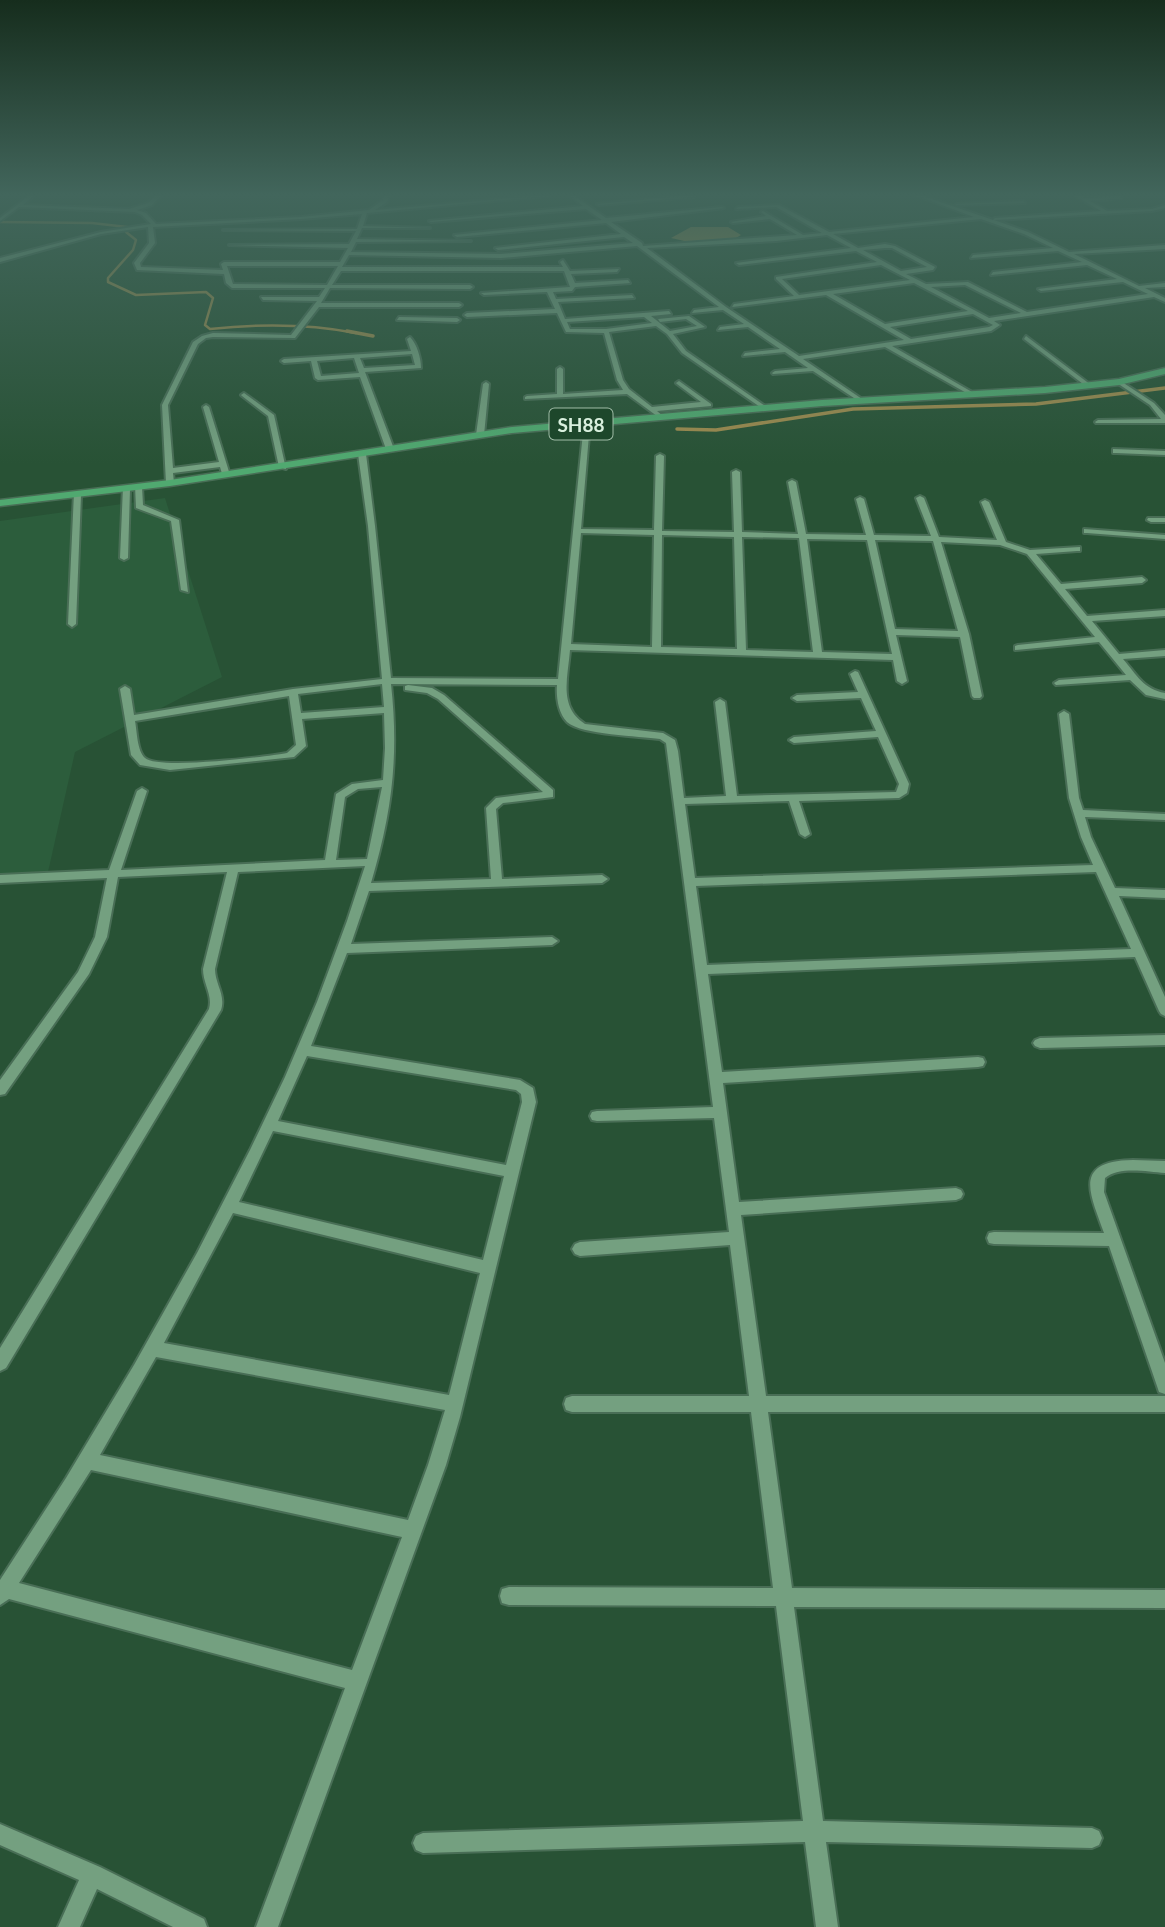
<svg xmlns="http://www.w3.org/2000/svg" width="1165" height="1927" font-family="Lato,sans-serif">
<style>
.built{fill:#2c5d3c}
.water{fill:#9f8b4e}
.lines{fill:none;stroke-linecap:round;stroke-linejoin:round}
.stream-far1{stroke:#9f8b4e;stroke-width:2.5}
.stream{stroke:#9f8b4e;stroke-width:3.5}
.minor-casing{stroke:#496e56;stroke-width:4}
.major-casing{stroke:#496e56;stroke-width:3}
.minor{fill:#74a080;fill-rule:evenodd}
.major{fill:#50a970;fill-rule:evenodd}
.labels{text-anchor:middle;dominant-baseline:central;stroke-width:7;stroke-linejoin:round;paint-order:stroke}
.shield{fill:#1d472b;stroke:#a1bda8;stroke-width:2}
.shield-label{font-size:19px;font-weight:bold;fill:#d9f0de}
</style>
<rect width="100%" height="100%" fill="#285235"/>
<path class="built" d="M165,498L222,677L75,752L46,881L0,882V521Z"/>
<path class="water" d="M691,227H728L741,235L736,238L689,242L671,238Z"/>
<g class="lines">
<path class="stream-far1" d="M0,222L92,223L127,227L126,232L136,240L133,250L108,278V282L136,295L206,292L213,298L205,325L210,329C257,324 309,324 356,333"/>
<path class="stream" d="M347,331L373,336
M677,429L716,430L853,409L1036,404L1165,388"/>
<defs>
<path id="minor" d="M30,195H34L23,205L129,209L148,203L157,195H161L152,205L137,210L146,213L156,224L301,217L369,210L383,200L385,195H389L387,202L375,210L549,195L547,196L367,213L363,226L430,228H362L357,239L471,241L356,242L351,252L501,254L633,243L624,237L498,250L495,248L621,234L606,223L457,237L454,235L602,220L586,209L431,222L429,221L583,206L569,195H573L606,218L722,207L724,208L611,222L642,243L643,246L797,235L770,219L733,223L731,222L766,216L761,212L763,211L803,235L822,233L776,207L736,209L738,207L779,205L829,232L974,217L915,195H920L993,220L995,218L1101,211L1074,195H1079L1085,198L1119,196L1121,198L1090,201L1107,211L1152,209L1165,205V208L1152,211L994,220L1028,232L1069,252L1165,245V249L1074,254L1139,286L1165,283V287L1145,288L1165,298V302L1154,297L994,321L1000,325L991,331L892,346L972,392V394L970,395L885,347L803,359L862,399L863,400L860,402L813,371L773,374L772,373L775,371L808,368L785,352L743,356L745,353L780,349L748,327L718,330L720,327L744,324L723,310L692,313L694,310L719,307L637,246L501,258L349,255L342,267H563L560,262L563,260L570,271L619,269L617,272L571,274L575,283L628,280L630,283L575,287L572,291L553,292L556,299L632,295L634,298L558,302L565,319L669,311L671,314L651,316L670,331L697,326L686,319L660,322L658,319L689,316L705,327L673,334L686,351L768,408L763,409L682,353L667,334L656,326L609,332L623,380L629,389L652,407L701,402L677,384L676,383L679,381L711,404V406L657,411L664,417L661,419L627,394L525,399V397L527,396L557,394V369L560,367L563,369V394L623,390L617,380L604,333L566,332L557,313L467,317L464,315L467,313L555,309L547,292L484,295L481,293L570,287L564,271H341L332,285H470L473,287L470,289L330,288L321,303H459L462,305L459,307H319L295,338L213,337L206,338L198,344L168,405L173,468L219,462L203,407L206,405L209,407L230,475L223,477L220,467L173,473L174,483L170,485L166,483L162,405L193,342L202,336L213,333L291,335L317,301L263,300L261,297H319L325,288H232L226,283L224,274L137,270L134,263L149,243L148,227L101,234L0,262V258L101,232L151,224L142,215L135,212L19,207L0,221V218ZM362,214L357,229L223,230L356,231L349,244L229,245L348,248L340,262H224L221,264L223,270L141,267L140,263L155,243L153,227L301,219ZM981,219L1024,234L1053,248L973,255L971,258L1058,251L1082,262L993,272L991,275L1087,265L1117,279L1038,289L1041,291L1123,282L1148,294L1027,312L968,282L926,284L906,274L933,270L935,267L895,246L885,244L858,248L833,234ZM827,235L851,248L736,263L739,265L856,251L877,262L776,277V279L794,296L734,304L732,307L826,295L904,340L799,356L726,307L647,248L776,241ZM885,248H892L927,267L901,271L863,250ZM881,265L910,280L799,295L782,279ZM227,266H338L327,285L233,284ZM914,283L968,311L885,324L833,294ZM965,285L1021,313L989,318L931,287ZM973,314L993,325L989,327L911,339L890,327ZM644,317L652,323L606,329H570L567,322Z
M692,195L694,197L599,205L597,204Z
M1023,201L1025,203L955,205L957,204Z
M399,317L457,318L460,320L457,322L397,320Z
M1026,336L1091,385V387H1087L1024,339Z
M410,337C417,344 421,358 421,368L365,372L394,449L390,451L386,449L360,377L318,380L315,378L311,361L284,363L281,361L284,359L411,351L407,339ZM412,354L415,365L364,368L360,358ZM354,358L359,373L321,376L317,361Z
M1119,380L1154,403L1165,415V423H1096L1095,422L1098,420L1161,419L1150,405L1117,383V381Z
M486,382L489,384L484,435L480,437L476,435L483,384Z
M244,393L274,415L286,469L279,467L268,416L242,396L241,395Z
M587,421L590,423L581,529L654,530L656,456L660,454L664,456L662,531L734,532L732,472L736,470L740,472L742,532L798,534L788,482L792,480L796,482L806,534L866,535L856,499L860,497L864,499L874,535L931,536L916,498L920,496L924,498L939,537L997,540L981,502L985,500L989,502L1006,542L1030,550L1080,547V551H1077L1036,554L1061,584L1142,577L1146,580L1142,583L1065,589L1087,616L1165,610V616L1092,621L1119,654L1165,650V656L1123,659C1137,675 1143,689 1165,693V699L1146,695L1130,680L1056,685L1054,683L1059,680L1126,675L1099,642L1015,650V646L1018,645L1095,637L1027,554L1000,545L941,542L969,634L982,696L980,698H974L972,696L960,637L896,635L907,681L902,684L897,681L893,660L570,650C568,677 558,707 585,724L663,733L675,740L678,751L684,798L726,796L715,702L720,699L725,702L737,796L896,792L899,784L878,737L794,743L789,740L794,737L876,731L861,698L797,701L792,698L797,695L858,692L850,674L855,671L858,672L909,784L907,793L899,798L799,801L810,834L805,837L800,834L789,801L685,804L695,878L1093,865L1081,837L1069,798L1059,714L1064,711L1069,714L1079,798L1083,810L1165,814V820L1085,817L1091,837L1115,888L1165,890V898L1119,896L1165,997V1016L1161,1014L1159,1011L1135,957L708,974L722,1072L978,1057L983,1058L985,1062L983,1066L978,1067L723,1083L739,1202L956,1188L961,1190L963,1194L961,1198L956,1200L741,1215L766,1396H1165V1412H768L792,1588L1165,1590V1608L794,1607L823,1821L1092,1828L1099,1831L1102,1838L1099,1845L1092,1848L826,1842L838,1927H816L805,1842L423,1853L416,1850L413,1843L416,1836L423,1833L803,1821L776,1606L509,1605L502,1603L500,1596L502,1589L509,1587L773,1588L751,1412H572L566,1410L564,1404L566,1398L572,1396H749L730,1245L580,1256L575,1254L572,1249L575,1244L580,1242L729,1232L714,1118L597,1121L592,1120L590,1116L592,1112L597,1111L713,1107L666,743L660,739C640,736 581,735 567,722C558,713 556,696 557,685L391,684C399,757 392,812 371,883L491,879L486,808L496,798L543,792L438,699L427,693L405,690V686L408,685L432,688L444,695L553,790V797L503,803L496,809L502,879L602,875L608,879L602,883L369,891L351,944L552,937L558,941L552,945L347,953L311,1046L520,1080L533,1088L536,1102L460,1417L446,1465L278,1927H256L345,1688L9,1599L0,1605V1580L66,1478L134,1365L197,1253L250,1150L285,1077L317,1002L347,921L365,866L238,872L215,969C215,984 226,995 221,1010L6,1368L0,1371V1348L209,1009C213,995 203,984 203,969L227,872L118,877L107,937L89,974L5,1094L0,1095V1080L78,972L95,937L107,878L0,883V875L109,870L137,791L142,788L147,791L121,870L325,860L336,794L352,784L383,780L385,748L384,713L302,719L306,746L294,757L170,770L140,765L131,755L120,689L125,686L130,689L134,715L293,689L382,679L368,526L358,454L362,452L366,454L375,526L391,678L558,679L584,423ZM581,533L654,535L652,647L571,644ZM662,535L734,537L737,649L661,647ZM742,537L799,538L813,652L746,650ZM807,539L867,540L892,654L822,652ZM875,540L933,541L958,631L895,629ZM382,684L384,707L301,713L298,694ZM289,696L296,745L287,753C265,757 158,770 145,758C137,751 137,731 135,721ZM382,787L367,859L336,860L345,797L358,789ZM1096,872L1131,949L707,965L696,886ZM307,1056L516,1090L521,1094L522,1102L506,1165L278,1121ZM273,1131L504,1176L483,1260L239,1202ZM233,1213L480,1273L449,1395L164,1343ZM156,1357L445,1410L428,1465L408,1520L100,1455ZM91,1470L402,1537L352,1670L19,1583Z
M1113,449L1165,451V455L1116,453H1113Z
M135,485L142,487L143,505L179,520L188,592L181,590L171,521L136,508Z
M123,487L130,489L128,558L124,560L120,558Z
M74,493L81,495L76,624L72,627L68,624Z
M1148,518H1165V522H1151L1147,520Z
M1084,529L1165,535V539L1087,533H1084Z
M1165,1035V1045L1040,1048L1035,1046L1033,1043L1035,1040L1040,1038Z
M1133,1160L1165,1161V1173C1147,1172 1120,1166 1105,1178L1104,1192L1165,1363V1394L1159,1392L1157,1386L1109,1246L994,1244L989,1243L987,1238L989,1233L994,1232L1104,1233C1090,1193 1072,1161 1133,1160Z
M0,1824L100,1867L204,1919L207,1927H173L97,1889L80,1927H58L79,1880L0,1845Z"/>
<path id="major" d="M1165,368V374L1119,385L1045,393L822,406L512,433L170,486L0,506V500L170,480L512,427L822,400L1045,387L1119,379Z"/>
</defs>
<use href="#minor" class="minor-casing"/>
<use href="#major" class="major-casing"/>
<use href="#minor" class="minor"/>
<use href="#major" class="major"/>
</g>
<linearGradient id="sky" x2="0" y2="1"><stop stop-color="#162d1d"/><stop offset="0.42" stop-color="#42665c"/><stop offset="1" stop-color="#42665c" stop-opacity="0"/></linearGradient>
<rect width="1165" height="464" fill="url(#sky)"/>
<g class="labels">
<rect class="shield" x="549.5" y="408.5" width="63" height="31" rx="5"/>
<g class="shield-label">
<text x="581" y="424">SH88</text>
</g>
</g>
</svg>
